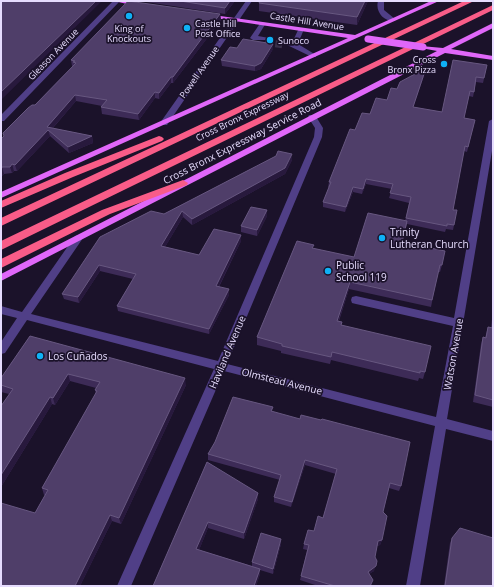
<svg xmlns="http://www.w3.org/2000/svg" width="494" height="587" font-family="'Open Sans',sans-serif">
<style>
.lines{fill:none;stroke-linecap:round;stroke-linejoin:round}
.minor-tunnel{stroke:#39304a;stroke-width:7;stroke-dasharray:7 3.5;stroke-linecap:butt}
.minor{fill:#503f87;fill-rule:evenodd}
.major{fill:#e067f9;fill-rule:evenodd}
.highway{fill:#f95c88;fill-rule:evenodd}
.major-bridge{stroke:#e067f9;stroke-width:7}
.wall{fill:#3d2b57}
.shaded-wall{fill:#28193d}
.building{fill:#4f3e69;stroke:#675780}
.poi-dot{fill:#0fb1f6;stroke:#1b122a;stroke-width:1.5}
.labels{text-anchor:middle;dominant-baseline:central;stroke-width:3.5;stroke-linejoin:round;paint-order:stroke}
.far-street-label{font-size:9px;fill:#e6dcfe;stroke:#1b122a}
.far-poi-label{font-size:9px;fill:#e6dcfe;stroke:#1b122a;text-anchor:start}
.street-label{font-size:10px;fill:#e6dcfe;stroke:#1b122a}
.poi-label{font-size:10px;fill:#e6dcfe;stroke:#1b122a;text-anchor:start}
</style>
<rect width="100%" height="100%" fill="#1b122a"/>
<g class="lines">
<path class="minor-tunnel" d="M265,42L283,45"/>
<path class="minor" d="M113,1H120L4,121H1V115Z
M246,1H252L167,125H161L160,123Z
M378,1H384V10L395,19V21C384,22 375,12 378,1Z
M261,22L266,23L258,36L269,38V40H253L250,38Z
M299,28L304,29L298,44L316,55V57H312L285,44L288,42L292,43Z
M309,115H315L323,128L322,137L227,364L436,417L453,326L356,304L352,303L351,300L352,297L356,296L454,318L489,121L493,119V145L447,419L493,431V441L446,429L420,586H406L435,426L224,371L131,586H117L214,369L27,320L5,353L1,354V342L17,318L1,314V306L22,312L75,236L78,235L83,238L31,314L218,361L314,137L315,128L308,117Z"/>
<path class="major" d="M114,1H128L143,5L140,7Z
M431,1H439L1,198V192L348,38L208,17L205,15L206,14L355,35Z
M493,23V28L451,49L493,56V60L445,53L1,281V274L437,51L421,48V46L443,48Z"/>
<path class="highway" d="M464,1H474L1,226V218Z
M493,5V10L1,250V241Z
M159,136L162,137L164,139L162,141L73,177L1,208V201L65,173Z
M183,180L188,183L187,185L110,214L1,268V259L102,210Z"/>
<path class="major-bridge" d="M368,39L423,47"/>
</g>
<path class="wall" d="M140,1H235L225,14Z
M260,1H368L357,25L259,11V3Z
M220,14L221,20L173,83H171L159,99L155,98L139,120L102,114L101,107L102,106L76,101L53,128L92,136L93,143L69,153L50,136L17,171H14L12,173L4,174L1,177L4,137L3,133L35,105L73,66H72L71,60Z
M237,48L273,49L261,69L255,71L222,66L221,60Z
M487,65L483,83L476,82L473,97L469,96L464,118L475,120L467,152L464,151L459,178L453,210L454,225L453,230L446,229L445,232L407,224L402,243L442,265L440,272H438L431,307L349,289L339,321L342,322L341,325L425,372L423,379L419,378L418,381L331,360L330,364L281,353V351L257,345V337L313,249L354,257L405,221L409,203L389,198L392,189L366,184L362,194L353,192L345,212L323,207V202L329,187H328L329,182L355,130L370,114L387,100L397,89L426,68L425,73L413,107L442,112Z
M292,154V160L285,174L192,225L183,217L165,247L199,255L241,241L219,287L229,295L209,334L118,311L117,306L133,279L100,271L79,303L64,299L62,294L164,214Z
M267,210V216L257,236L241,232V226Z
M493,310V407L473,402L481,344L483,337L485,338L488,327L491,328Z
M30,336L186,385L121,524L112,521L80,586H1L35,513L45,495H44L42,488L96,394L95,390L96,388L70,381L55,405L52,404L1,487L2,489L1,491V406L9,394L1,392V378Z
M273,407L272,411L401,486L399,491L389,488L383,512L382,540L380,545L377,546L375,557L374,571L369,574L373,580L371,586H318L300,580L301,576L307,550L303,549L304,544L314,531L323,518L336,474L305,465L291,507L274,502V497L280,480L208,460V454Z
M207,462L258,499L244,539L208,528L199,550L252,566V562L281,544L273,574L260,570V574L256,586H153Z
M452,538L493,586H444L450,543Z"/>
<path class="shaded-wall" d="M96,1H102L1,100V92Z
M230,1H235L225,14V8Z
M365,1H368L357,25V17Z
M220,14L221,20L173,83V77Z
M273,44V49L261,69L255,71V66Z
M426,68L425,73L412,112L413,107Z
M171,77V83L159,99V93Z
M155,92V98L139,120L138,114Z
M75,95L76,101L50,131L48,130L50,136L17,171L15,165Z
M92,136L93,143L69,153L68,147Z
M292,154V160L285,174L192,225V219Z
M12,164L14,171L12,173L10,167Z
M2,167L4,174L1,177V169Z
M366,179V184L362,194L363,189Z
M353,187V192L345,212L346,207Z
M267,210V216L257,236V230Z
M182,211L183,217L162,252L161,246Z
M241,235V241L216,292V286Z
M99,265L100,271L79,303L78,297Z
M350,282L349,289L336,328L337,321Z
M229,289V295L209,334V329Z
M68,374L70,381L55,405L53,398Z
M185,378L186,385L121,524L119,518Z
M50,397L52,404L1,487L2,489L1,491V475Z
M305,460V465L291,507L292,502Z
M258,493V499L244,539V533Z
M110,515L112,521L80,586H75Z
M208,522V528L197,555L196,549Z
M281,539V544L273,574V569Z
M382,540L380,545L377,546L378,541Z
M376,566L374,571L366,576L368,572Z
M260,569V574L256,586H254Z"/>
<path class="building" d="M1,1H96L1,92Z
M128,1L220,14L173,77H171L159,93L155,92L138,114L101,107L107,100L75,95L47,127L92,136L68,147L48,130L15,165L12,164L10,167H2L1,169V139L4,136L3,133L28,108L32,105H35L76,63L73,62L75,61L71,60Z
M180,1H230L225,8Z
M260,1H365L357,17L259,3Z
M243,39L273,44L261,63L255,66L221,60L230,47L237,48Z
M453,60L487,65L484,78L476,77L474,92L470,91L464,118L475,120L468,147L465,146L453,210H457L454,225L447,224V226L406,218L411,197L390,193L393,184L366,179L363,189L353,187L346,207L323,202L331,182H329L350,129L355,130L362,113L370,114L376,98L387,100L391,88L397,89L400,82L426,68L413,107L442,112Z
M278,151L292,154L285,168L192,219L182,211L161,246L199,255L214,229L241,235L216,286L229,289L209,329L117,306L136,274L99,265L78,297L62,294L100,237L151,211L164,214L276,156Z
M251,207L267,210L257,230L241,226Z
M368,213L407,221L402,242L445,251L442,265H440L432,300L350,282L337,321L342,322L341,325L431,346L425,372L420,371V373L332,352L331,357L282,346V344L257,337L297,241L314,245L312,248L354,257Z
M493,325V400L475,395L483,337L486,338L488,327L493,328Z
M30,336L185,378L119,518L110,515L75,586H1V503L35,513L48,490L42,488L97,391L95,390L100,382L68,374L53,398L50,397L1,475V406L13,389L1,385V378Z
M233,397L273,407L271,411L300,419L301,415L321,420L322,419L410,442L401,486L390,483L383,512L387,516L382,540L378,541L375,557L377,561L376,566L368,572L373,580L370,586H335L301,576L309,545L304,544L308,530L314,531L318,516L323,518L337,469L305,460L292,502L274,497L281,475L208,454L215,442Z
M207,462L258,493L244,533L208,522L196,549L260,569L254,586H153Z
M460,528L493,538V586H445L452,538Z
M261,533L281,539L273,569L252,562Z"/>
<g class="poi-dot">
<circle cx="129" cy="16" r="4"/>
<circle cx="187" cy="28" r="4"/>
<circle cx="270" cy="40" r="4"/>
<circle cx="444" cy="64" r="4"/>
<circle cx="382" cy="238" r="4"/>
<circle cx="328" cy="271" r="4"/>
<circle cx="40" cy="356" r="4"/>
</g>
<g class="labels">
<g class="far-street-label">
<text transform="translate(307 21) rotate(9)">Castle Hill Avenue</text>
<text transform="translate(53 54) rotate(-46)">Gleason Avenue</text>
<text transform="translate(199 72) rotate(-55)">Powell Avenue</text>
<text transform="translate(242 116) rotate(-26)">Cross Bronx Expressway</text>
</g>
<g class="far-poi-label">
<text x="195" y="23">Castle Hill<tspan x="195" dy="10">Post Office</tspan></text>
<text x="129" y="28" text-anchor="middle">King of<tspan x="129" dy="10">Knockouts</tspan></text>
<text x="278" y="40">Sunoco</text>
<text x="436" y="59" text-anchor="end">Cross<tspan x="436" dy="10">Bronx Pizza</tspan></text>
</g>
<g class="street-label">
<text transform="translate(242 141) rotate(-27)">Cross Bronx Expressway Service Road</text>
<text transform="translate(227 352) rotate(-67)">Haviland Avenue</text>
<text transform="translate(453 354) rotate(-80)">Watson Avenue</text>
<text transform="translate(282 381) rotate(14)">Olmstead Avenue</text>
</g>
<g class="poi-label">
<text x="390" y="232">Trinity<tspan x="390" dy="12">Lutheran Church</tspan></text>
<text x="336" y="265">Public<tspan x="336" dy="12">School 119</tspan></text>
<text x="48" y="356">Los Cuñados</text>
</g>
</g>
<rect width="494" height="587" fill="none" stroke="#e6dcfe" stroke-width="4"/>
</svg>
